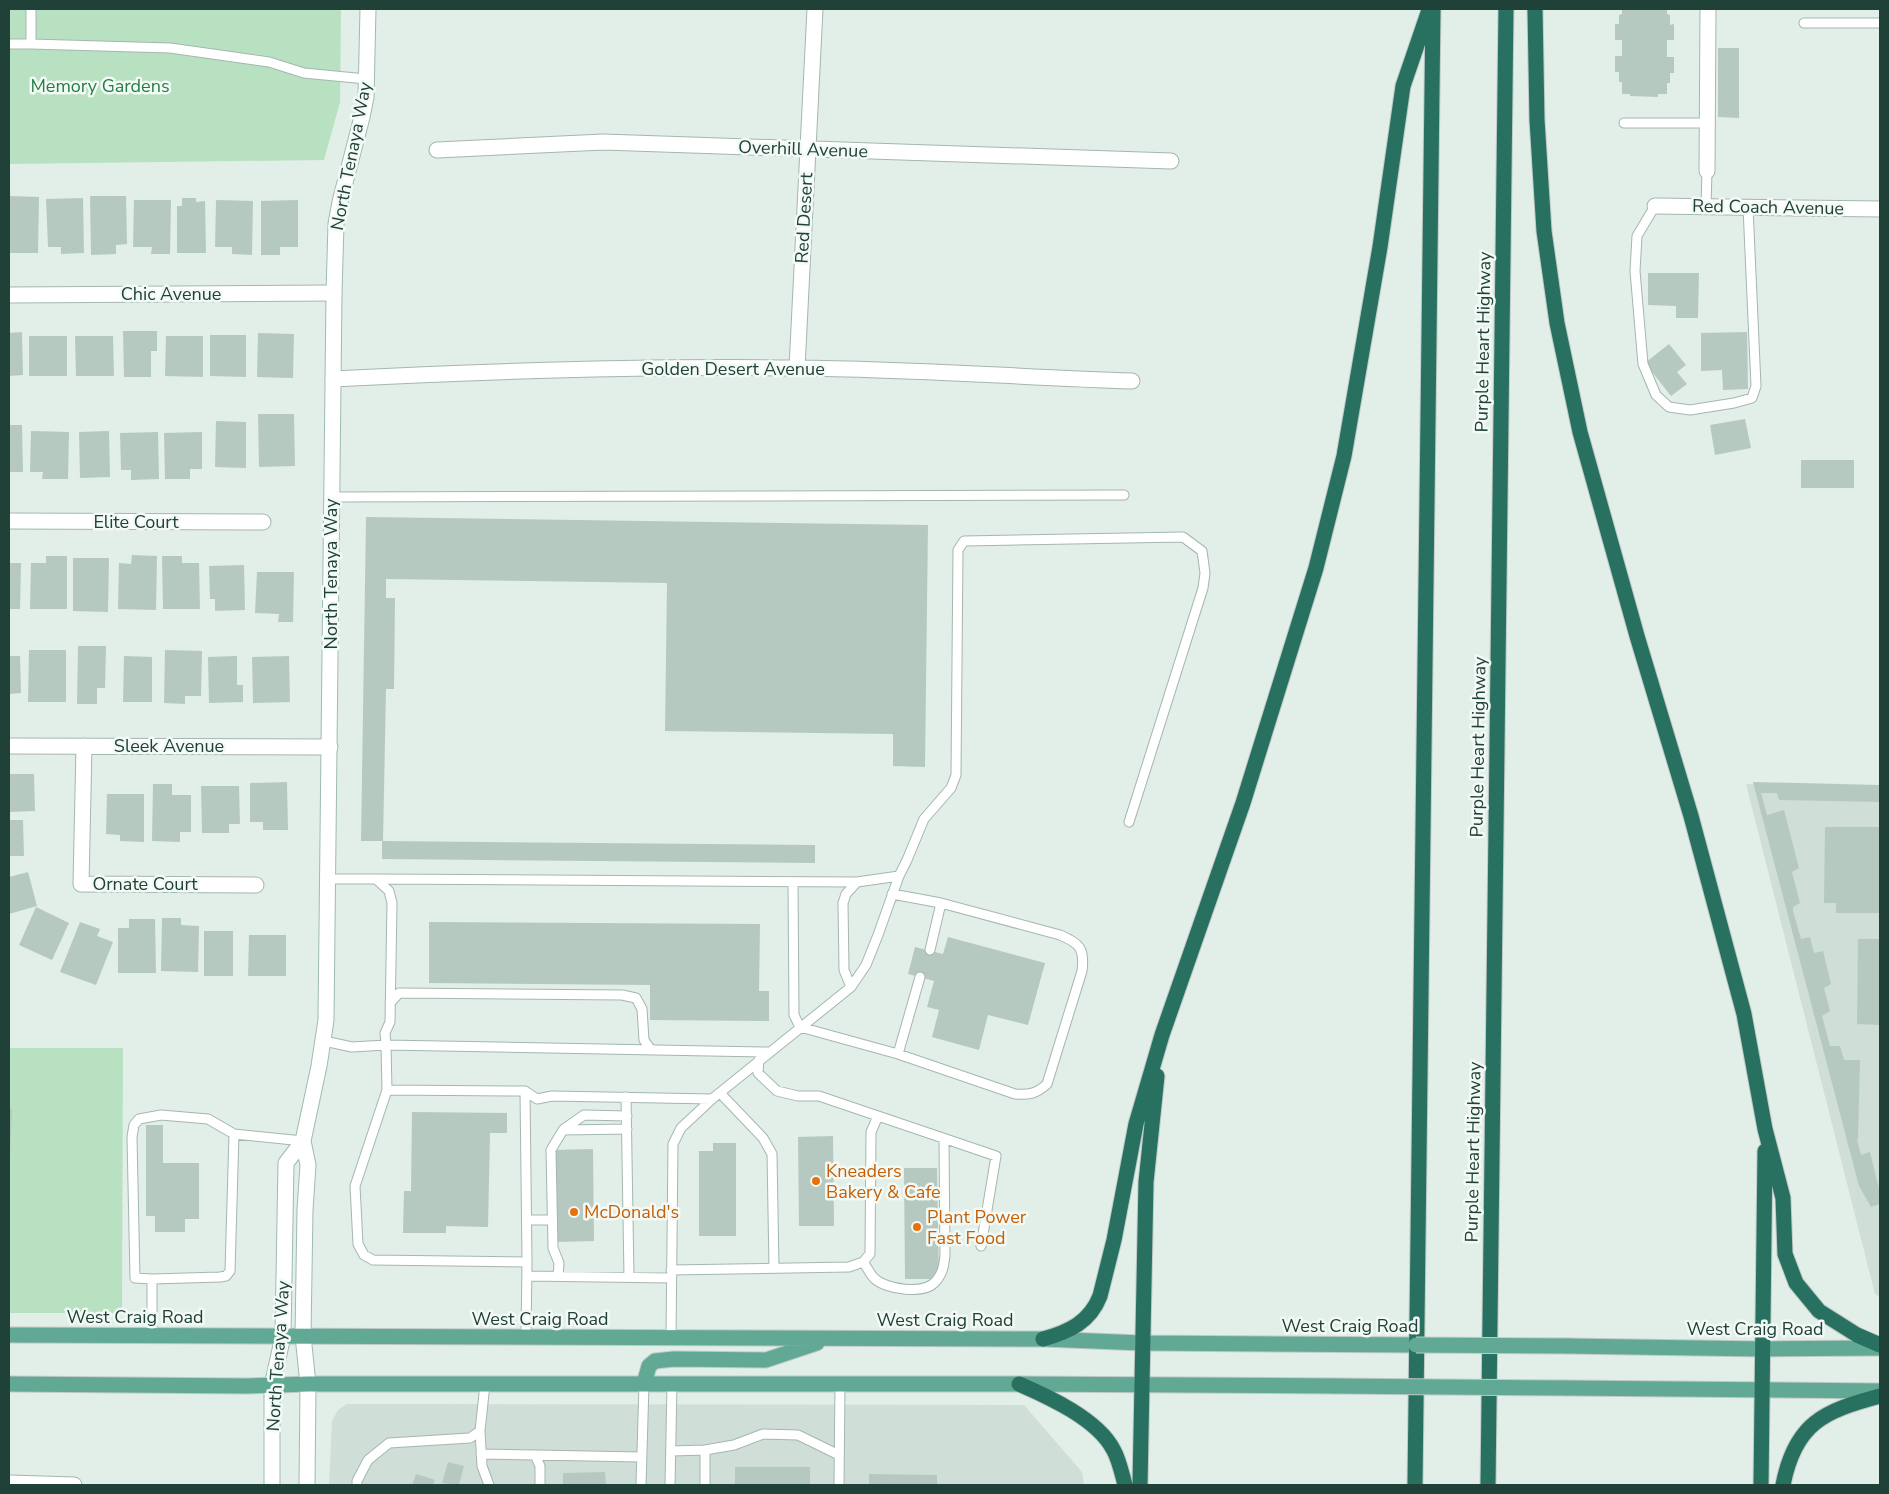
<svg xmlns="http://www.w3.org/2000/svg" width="1889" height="1494" font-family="'Nunito Sans',sans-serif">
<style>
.built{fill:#cfded7}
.green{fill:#b8e1c2}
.building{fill:#b6c9c1}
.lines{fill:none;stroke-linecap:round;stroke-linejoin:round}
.lane-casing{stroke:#a4b7af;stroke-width:11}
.street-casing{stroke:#a4b7af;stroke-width:17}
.secondary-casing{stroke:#9ebbb0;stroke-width:17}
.primary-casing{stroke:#c0cac7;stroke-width:17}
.highway-casing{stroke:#c0cac7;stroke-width:17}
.lane{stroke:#fff;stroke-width:9}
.street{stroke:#fff;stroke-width:15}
.secondary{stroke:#fff;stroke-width:15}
.primary{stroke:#61a895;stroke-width:15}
.highway{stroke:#287160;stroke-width:15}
.primary-bridge-casing{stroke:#c0cac7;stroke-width:17;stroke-linecap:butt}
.primary-bridge{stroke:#61a895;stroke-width:15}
.food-dot{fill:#e8710a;stroke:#f3faf6;stroke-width:2}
.labels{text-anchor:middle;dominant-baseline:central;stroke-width:5;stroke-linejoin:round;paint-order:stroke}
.park-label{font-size:18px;fill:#257d45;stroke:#f3faf6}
.street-label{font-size:18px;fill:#1f4137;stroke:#f3faf6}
.food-label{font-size:18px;fill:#c56008;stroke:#f3faf6;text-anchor:start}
</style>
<rect width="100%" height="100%" fill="#e2eee8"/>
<path class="built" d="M1746,784L1880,789V1297L1875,1294Z
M347,1404L1024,1405L1082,1472L1084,1485H329L332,1421L338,1410Z"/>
<path class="green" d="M9,9H341L340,102L324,160L9,164Z
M9,1048H123L122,1313H9Z"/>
<path class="building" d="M1622,9H1667V14L1670,15V25L1674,24V40H1667V57H1674V73H1670V83H1667V94H1658V97L1630,96V94H1622V82H1619V72H1615V56H1622V40H1615V24H1619V15L1622,14Z
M1718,48H1739V118L1718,117Z
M9,196L39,197L38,253H9Z
M90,196H126L127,244L116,245V254L91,255Z
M83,198L84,253L61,254V247H48L46,199Z
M182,198H196V202L205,201L206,253H177V206H182Z
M134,200H171L170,254H151L152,247H133Z
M216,200L253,201L252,255L232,254V247H215Z
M298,200V247H280V255H261V201Z
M1648,273H1699L1698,318H1676V306L1648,305Z
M123,331H157V351H151V377H124Z
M22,332L23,375L9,376V333Z
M1747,332L1748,389L1723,390L1722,370L1701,371V333Z
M258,333L294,334L293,378L257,377Z
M210,335H246V377L210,376Z
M29,336H67V376H29Z
M75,336H113L114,376H76Z
M166,336H203V377L165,376Z
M1669,344L1686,365L1677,372L1687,384L1671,396L1645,363Z
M258,414H294L295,466L259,467Z
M1745,419L1751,448L1715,455L1710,425Z
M216,421L246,422V468L215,467Z
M9,425H22L23,472H9Z
M31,431L69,432L68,479H42L43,472H30Z
M109,431L110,477L80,478L79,432Z
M158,432L159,479L131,480V470H121L120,433Z
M202,432V469H190V479H165L164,433Z
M1801,460H1854V488H1801Z
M366,517L928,525L925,767L893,766V734L665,731L667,583L386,579V598H395L394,689H386L383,841H361Z
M132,555L157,556L156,610L118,609L119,563L131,564Z
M46,556H67V609H30L31,563H46Z
M162,556H182V563H199L200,609H163Z
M73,558H109L108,612L73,611Z
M9,563H21L20,609H9Z
M244,565L245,610L215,611V599H210L209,566Z
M257,572H294L293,622H278L279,614L255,613Z
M78,646H106L105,688H97V704H77Z
M29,650H66V702H28Z
M165,650L202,651L201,696H185V704L164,703Z
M9,656H20L21,693L9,694Z
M124,656L152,657V702H123Z
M237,656V685H243V702L209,703L208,657Z
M289,656L290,702L253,703L252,657Z
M9,774H34L35,811L9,812Z
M287,782L288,830H263V822H250V783Z
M1753,782L1880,785V802L1779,800L1777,793H1761L1767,815L1784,810L1799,868L1792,872L1800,903L1793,907V911L1801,939L1810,937L1814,953L1823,951L1831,984L1824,988L1830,1011L1822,1016L1830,1046H1840L1844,1060H1860L1858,1139L1857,1140L1861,1155L1870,1152L1880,1193V1204L1871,1207L1859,1186Z
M153,784H172V795H191V832H180V842L152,841Z
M201,786H239L240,824H229V833H202Z
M107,794H144V842L120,841V835L106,834Z
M9,820H23L24,856H9Z
M1825,827H1880V913H1836V903H1824Z
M382,841L815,845V863L382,859Z
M28,872L37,906L9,914V877Z
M36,907L69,923L52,960L19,945Z
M162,918H181V925L199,926L198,972L161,971Z
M129,919H155L156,973H118V928H129Z
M80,922L100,929L97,936L113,942L96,985L60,972Z
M429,922L760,924L759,991H769V1021L650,1020V985L429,983Z
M204,931H233V976H204Z
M249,935H286V976H248Z
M948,937L1045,963L1028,1025L988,1015L979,1050L932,1037L939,1010L927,1007L934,981L908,974L915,947L943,954Z
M1858,939H1880V1025L1857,1024Z
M9,1109H12L10,1154H9Z
M412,1112L507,1113V1133H490L488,1227L446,1226V1233H403L404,1191H411Z
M146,1125H163V1163H199V1219H185V1232H155V1216H146Z
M833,1136L834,1226H799L798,1137Z
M713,1143H736V1236H699V1151H713Z
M593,1149L594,1241L556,1242V1150Z
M904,1168H937L939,1279H905Z
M448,1462L464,1466L459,1485L442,1483Z
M735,1467H810V1485H735Z
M605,1472L606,1485H563V1473Z
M416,1474L435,1480L433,1485H412Z
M869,1474L937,1475V1485H869Z"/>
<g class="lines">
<defs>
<path id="lane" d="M1804,23H1880
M9,44H31V9
M31,44L170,48L269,62L304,73L366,79
M1624,123H1707
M1655,206L1637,236L1635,271L1643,364L1656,395L1669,407L1690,410L1734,403L1752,398L1756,386L1748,207
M1706,206L1707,171
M331,497L1124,495
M328,879H376L389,891L392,903L390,1022L385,1033L386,1045L768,1052
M376,879L857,882L899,876
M793,882L794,1015L800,1027L898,1054L1015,1094C1029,1095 1036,1094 1047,1084L1082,971C1085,948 1079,943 1060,935L941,903L930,950
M892,894L941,903
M851,987L844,970L843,903L846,894L857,882
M390,1003L399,993L622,995L636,998L642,1009L644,1040L651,1050
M324,1041L352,1047L386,1045L387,1090L525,1091L527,1262L526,1338
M898,1054L920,977
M759,1060L758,1073L777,1091L798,1096H819L996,1156L981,1246
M387,1090L355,1186L358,1244L364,1255L373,1260L527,1262
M525,1091L537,1099L552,1096L712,1099
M720,1093L763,1138L772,1154L774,1268
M626,1097L629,1277
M564,1129L584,1115L627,1116
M527,1220H552
M863,1262C867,1267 870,1274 874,1278C886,1290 925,1295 936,1281C943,1273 944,1265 945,1255L944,1139
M671,1270L849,1267L863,1262L870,1254L871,1132L878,1116
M527,1276L670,1278
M558,1276L559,1263L553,1248L551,1150L563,1130L627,1129
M152,1279L135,1278L132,1137L134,1125L139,1119L161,1115L208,1119L234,1134
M152,1335V1279L220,1277L226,1276L230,1271L234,1134L303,1141
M671,1339L673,1144L681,1128L712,1099L851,987L866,965L878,935L899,876L907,860L924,819L951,788L956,775L958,550L964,541L1183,537L1202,551L1205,573L1203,588L1129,822
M480,1431L482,1466L489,1485
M705,1450L734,1445L763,1434L798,1435L839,1455
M671,1451L705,1450V1485
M481,1454L641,1457
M535,1455L540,1466V1485
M357,1485V1481L368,1460L389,1443L470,1438L480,1431L485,1384
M641,1485L644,1384
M670,1485L672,1384
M839,1485L840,1383"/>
<path id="street" d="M437,150L603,142L1171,161
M1707,171L1708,9
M1655,206L1880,209
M9,295L334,293
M797,368L815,9
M333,379C487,371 641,366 795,368C907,369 1020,377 1132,381
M9,521L263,522
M9,746L330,747
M84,746L81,884L256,885
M9,1483L74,1485"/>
<path id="secondary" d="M303,1141L308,1165L305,1210L303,1336L308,1384L307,1485
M272,1485V1386L283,1336L286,1163L303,1141L319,1066L326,1020L334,293L336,224L340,202L362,117L366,97L368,9"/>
<path id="primary" d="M9,1335L1043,1339L1142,1343L1416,1345
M1567,1346L1762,1349L1880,1348
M9,1384L247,1386L308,1384H1019L1334,1386
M644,1384L649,1366L655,1361L674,1359L766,1360L817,1343
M1566,1388L1880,1391"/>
<path id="highway" d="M1535,9L1537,120L1544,231L1557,323L1580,432L1637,636L1691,816L1744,1014L1765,1129L1783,1198L1785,1254L1796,1283L1819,1311L1857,1335L1880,1345
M1043,1339C1069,1332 1090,1322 1100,1296L1114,1240L1136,1124L1162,1035L1243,803L1316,568L1344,456L1380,247L1403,86L1428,13
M1019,1384C1049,1397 1097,1419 1113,1449C1119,1459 1122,1474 1125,1485
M1140,1485L1146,1182L1157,1076
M1415,1485L1433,9
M1488,1485L1506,9
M1761,1485L1765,1151
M1783,1485C1795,1423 1824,1411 1880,1396"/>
</defs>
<use href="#lane" class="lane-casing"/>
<use href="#street" class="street-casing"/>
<use href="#secondary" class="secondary-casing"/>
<use href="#primary" class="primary-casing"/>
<use href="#highway" class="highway-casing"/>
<use href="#lane" class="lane"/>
<use href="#street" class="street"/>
<use href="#secondary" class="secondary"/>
<use href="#primary" class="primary"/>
<use href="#highway" class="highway"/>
<defs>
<path id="primary-bridge" d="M1416,1345L1567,1346
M1334,1386L1566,1388"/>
</defs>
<use href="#primary-bridge" class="primary-bridge-casing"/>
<use href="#primary-bridge" class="primary-bridge"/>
</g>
<g class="food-dot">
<circle cx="816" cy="1181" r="5"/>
<circle cx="574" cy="1212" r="5"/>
<circle cx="917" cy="1227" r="5"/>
</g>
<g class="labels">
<g class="park-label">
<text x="100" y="86">Memory Gardens</text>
</g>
<g class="street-label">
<text transform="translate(803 149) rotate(2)">Overhill Avenue</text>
<text transform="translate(351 156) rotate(-79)">North Tenaya Way</text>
<text transform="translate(1768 207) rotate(1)">Red Coach Avenue</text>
<text transform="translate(804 218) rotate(-87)">Red Desert</text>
<text x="171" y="294">Chic Avenue</text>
<text transform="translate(1483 342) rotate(-89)">Purple Heart Highway</text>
<text x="733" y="369">Golden Desert Avenue</text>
<text x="136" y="522">Elite Court</text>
<text transform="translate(331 574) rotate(-90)">North Tenaya Way</text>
<text x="169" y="746">Sleek Avenue</text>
<text transform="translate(1478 747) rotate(-89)">Purple Heart Highway</text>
<text x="145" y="884">Ornate Court</text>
<text transform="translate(1473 1152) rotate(-89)">Purple Heart Highway</text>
<text x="135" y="1317">West Craig Road</text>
<text x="540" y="1319">West Craig Road</text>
<text x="945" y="1320">West Craig Road</text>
<text x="1350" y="1326">West Craig Road</text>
<text x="1755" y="1329">West Craig Road</text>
<text transform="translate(278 1356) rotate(-86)">North Tenaya Way</text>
</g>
<g class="food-label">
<text x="826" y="1171">Kneaders<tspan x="826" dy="21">Bakery &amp; Cafe</tspan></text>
<text x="584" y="1212">McDonald's</text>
<text x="927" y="1217">Plant Power<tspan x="927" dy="21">Fast Food</tspan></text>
</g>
</g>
<rect width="1889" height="1494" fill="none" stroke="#1f4137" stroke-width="20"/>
</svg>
